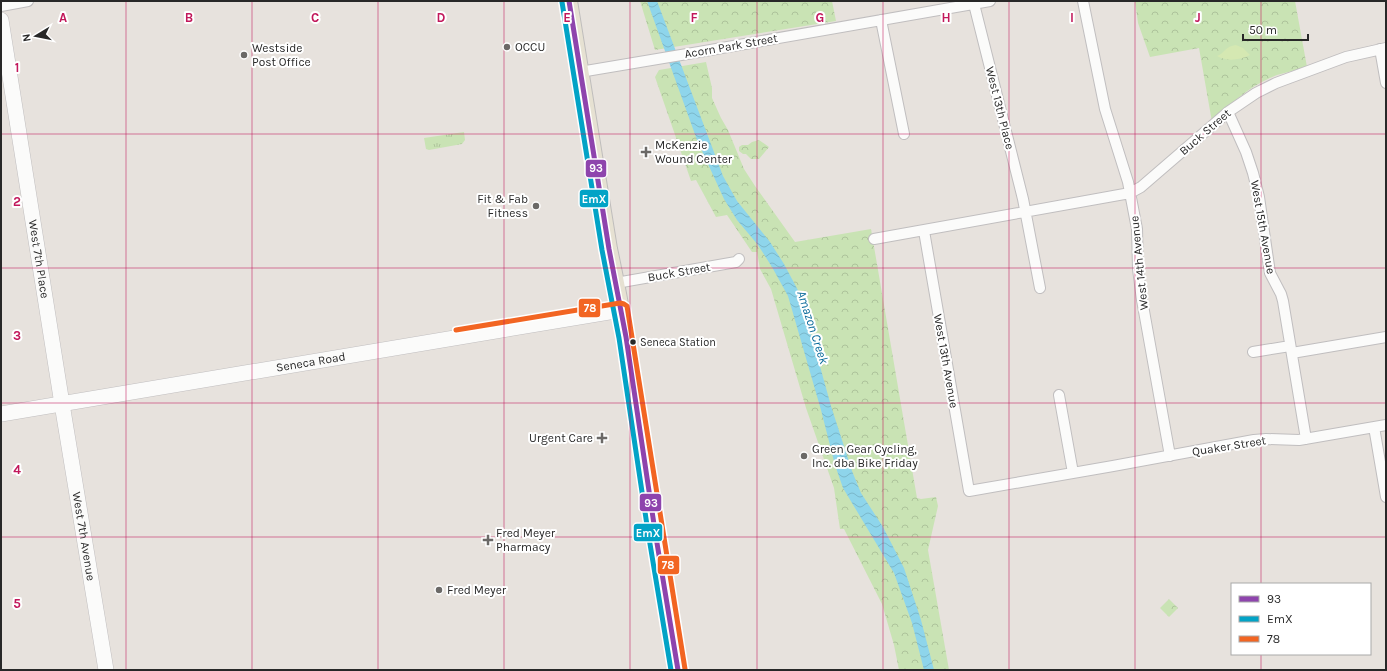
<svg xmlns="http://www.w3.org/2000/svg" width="1387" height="671" font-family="Karla,sans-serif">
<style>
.grass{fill:url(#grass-tufts)}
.park{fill:url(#park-crowns)}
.pitch{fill:#d5e8b2}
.water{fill:url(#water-waves)}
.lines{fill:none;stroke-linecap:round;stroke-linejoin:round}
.street-casing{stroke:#c0bebf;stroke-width:12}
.secondary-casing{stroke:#c0bebf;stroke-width:16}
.primary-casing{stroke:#bfbdbc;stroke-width:18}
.street{stroke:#fbfbfa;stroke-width:10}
.secondary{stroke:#fbfbfa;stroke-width:15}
.primary{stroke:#e6e1d2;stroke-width:16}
.bus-1-casing{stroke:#fff;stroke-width:8}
.bus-2-casing{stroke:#fff;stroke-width:8}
.bus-3-casing{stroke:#fff;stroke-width:8}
.bus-1{stroke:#8e44ad;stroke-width:5}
.bus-2{stroke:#02a3c6;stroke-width:5}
.bus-3{stroke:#f26522;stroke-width:5}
.grid{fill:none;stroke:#c2185b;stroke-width:1;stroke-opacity:0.55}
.poi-dot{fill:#6b6967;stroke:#fff;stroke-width:1.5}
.bus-dot{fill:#282828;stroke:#fff;stroke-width:1.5}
.labels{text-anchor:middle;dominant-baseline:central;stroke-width:4;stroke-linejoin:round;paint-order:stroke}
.bus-label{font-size:11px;fill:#282828;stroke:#fff;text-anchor:start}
.street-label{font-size:12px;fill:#282828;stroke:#fff}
.poi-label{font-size:12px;fill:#282828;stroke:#fff;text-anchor:start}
.water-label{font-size:13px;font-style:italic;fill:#0a6b9b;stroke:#fff}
.grid-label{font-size:13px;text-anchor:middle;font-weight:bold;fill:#c2185b;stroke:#fff;stroke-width:4;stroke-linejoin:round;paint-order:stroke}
.line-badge{stroke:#fff;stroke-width:1.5}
.badge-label{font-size:11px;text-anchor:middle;font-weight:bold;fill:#fff}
</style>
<defs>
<pattern id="grass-tufts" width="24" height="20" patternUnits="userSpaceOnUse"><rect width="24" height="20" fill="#c9e3b4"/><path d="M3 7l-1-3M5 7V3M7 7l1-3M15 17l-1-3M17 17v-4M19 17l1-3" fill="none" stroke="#adc39b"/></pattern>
<pattern id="park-crowns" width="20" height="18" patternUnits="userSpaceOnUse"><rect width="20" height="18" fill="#c9e3b4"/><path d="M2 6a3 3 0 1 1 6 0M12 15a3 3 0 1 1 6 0" fill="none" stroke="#adc39b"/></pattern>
<pattern id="water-waves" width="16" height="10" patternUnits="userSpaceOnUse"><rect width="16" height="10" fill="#8ed5eb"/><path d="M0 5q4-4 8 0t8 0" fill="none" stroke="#7ab7ca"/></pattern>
</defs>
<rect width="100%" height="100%" fill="#e7e2dd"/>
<path class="grass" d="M464,132L465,140L462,144L429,150L426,149L424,138Z"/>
<path class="park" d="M640,1H832L836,21L655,50Z
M1135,1H1295L1307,67C1297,70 1287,72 1277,75C1251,85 1231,103 1212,122L1199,48L1150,57L1138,23Z
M706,62L712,88V98L721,118L728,130L744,169L755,186L795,242L871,229L917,498L921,499L936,497L938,506L928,550L949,670H899L894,645L882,604L844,529H840L834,488L806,408L771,289L760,269L757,252H752L727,215L716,217L696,180L691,181L655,77L659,70Z
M759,140L769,147L759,159H751L746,154H743L739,151V147L742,145H748L752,142Z
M1169,599L1178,608L1169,617L1160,608Z"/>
<path class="pitch" d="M1236,45L1243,48L1250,55C1239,60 1228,62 1217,56C1225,53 1225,46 1236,45Z"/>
<path class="water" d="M647,1H657L723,176L737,201L770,242L784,264L800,294L831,406L852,471L861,493L883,527L904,568L921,620L934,670H924L912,623L894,573L843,488L835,465L821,410L788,296L772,267L758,245L737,220L724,199L697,140Z"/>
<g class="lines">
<defs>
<path id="street" d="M1083,1L1105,109L1128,182L1137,229L1138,269L1142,300L1170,456
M974,4L1023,199L1040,288
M1,6L28,1
M881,20L904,134
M1380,49L1386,83
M580,72L699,52L990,1
M1228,112L1246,152L1253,173L1259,197L1270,273L1281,294L1283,301L1306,439
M924,231L969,491L1113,466L1254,440L1266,439L1299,440L1386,425
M874,239L1130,193L1141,187L1228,112L1256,93L1276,83L1346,57L1386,48
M616,283L736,262L739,259
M1253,352L1290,346
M1292,353L1386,337
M1059,395L1073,473
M1374,427L1386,497"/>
<g id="secondary">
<path id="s1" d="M1,20L62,404L106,670"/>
<path id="s2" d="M1,414L621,310"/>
</g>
<path id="primary" d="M569,1L609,249C626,327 636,406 648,485C657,547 668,608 678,670"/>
</defs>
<use href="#street" class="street-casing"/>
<use href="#secondary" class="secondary-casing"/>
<use href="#primary" class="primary-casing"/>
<use href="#street" class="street"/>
<use href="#secondary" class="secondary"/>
<use href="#primary" class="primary"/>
<defs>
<path id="bus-1" d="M569,1L609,249L626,337L655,531L678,670"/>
<path id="bus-2" d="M562,2L602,250L619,338L648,532L671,670"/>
<path id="bus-3" d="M456,330L620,303L624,304L627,306L685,669"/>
</defs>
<use href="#bus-1" class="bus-1-casing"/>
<use href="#bus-2" class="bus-2-casing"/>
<use href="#bus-3" class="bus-3-casing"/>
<use href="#bus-1" class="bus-1"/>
<use href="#bus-2" class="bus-2"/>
<use href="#bus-3" class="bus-3"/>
</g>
<path class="grid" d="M126,1V670M252,1V670M378,1V670M504,1V670M630,1V670M757,1V670M883,1V670M1009,1V670M1135,1V670M1261,1V584M1,134H1386M1,268H1386M1,403H1386M1,537H1386M1261,654V670"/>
<g class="poi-dot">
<circle cx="507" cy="47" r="4"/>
<circle cx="244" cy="55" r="4"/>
<path d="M644 146h4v4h4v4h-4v4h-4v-4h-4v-4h4z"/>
<circle cx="536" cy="206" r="4"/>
<path d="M600 432h4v4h4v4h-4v4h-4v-4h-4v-4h4z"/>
<circle cx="804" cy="456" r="4"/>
<path d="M486 534h4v4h4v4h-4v4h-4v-4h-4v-4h4z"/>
<circle cx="439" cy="590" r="4"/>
</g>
<circle class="bus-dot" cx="633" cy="342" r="3.5"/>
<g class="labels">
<g class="bus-label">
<text x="640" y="342">Seneca Station</text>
</g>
<g class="street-label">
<text transform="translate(731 46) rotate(-10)">Acorn Park Street</text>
<text transform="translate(1000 108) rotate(76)">West 13th Place</text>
<text transform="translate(1205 132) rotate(-41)">Buck Street</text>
<text transform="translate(1263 227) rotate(80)">West 15th Avenue</text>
<text stroke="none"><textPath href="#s1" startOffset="242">West 7th Place</textPath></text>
<text transform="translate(1139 263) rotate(-96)">West 14th Avenue</text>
<text transform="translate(679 272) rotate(-10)">Buck Street</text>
<text transform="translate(946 361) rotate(80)">West 13th Avenue</text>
<text stroke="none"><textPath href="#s2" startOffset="314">Seneca Road</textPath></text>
<text transform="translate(1229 446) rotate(-9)">Quaker Street</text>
<text stroke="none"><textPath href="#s1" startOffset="523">West 7th Avenue</textPath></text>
</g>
<g class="poi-label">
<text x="515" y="47">OCCU</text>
<text x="252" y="48">Westside<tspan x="252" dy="14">Post Office</tspan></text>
<text x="655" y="145">McKenzie<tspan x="655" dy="14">Wound Center</tspan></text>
<text x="528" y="199" text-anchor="end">Fit &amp; Fab<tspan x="528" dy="14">Fitness</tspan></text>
<text x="593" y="438" text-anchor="end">Urgent Care</text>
<text x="812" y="449">Green Gear Cycling,<tspan x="812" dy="14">Inc. dba Bike Friday</tspan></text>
<text x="496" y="533">Fred Meyer<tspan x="496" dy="14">Pharmacy</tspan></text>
<text x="447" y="590">Fred Meyer</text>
</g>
<g class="water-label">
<text transform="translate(813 327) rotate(72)">Amazon Creek</text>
</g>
</g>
<g class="grid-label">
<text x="63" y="22">A</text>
<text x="189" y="22">B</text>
<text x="315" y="22">C</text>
<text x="441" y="22">D</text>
<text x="567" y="22">E</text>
<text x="694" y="22">F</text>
<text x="820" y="22">G</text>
<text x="946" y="22">H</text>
<text x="1072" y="22">I</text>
<text x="1198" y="22">J</text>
<text x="17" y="72">1</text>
<text x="17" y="206">2</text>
<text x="17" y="340">3</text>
<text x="17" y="474">4</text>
<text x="17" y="608">5</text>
</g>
<g class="line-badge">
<rect x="585" y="159" width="22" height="19" rx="4" fill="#8e44ad"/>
<rect x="579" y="189" width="30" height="19" rx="4" fill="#02a3c6"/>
<rect x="578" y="298" width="23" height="20" rx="4" fill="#f26522"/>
<rect x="639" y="493" width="23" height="19" rx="4" fill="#8e44ad"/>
<rect x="633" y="523" width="30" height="19" rx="4" fill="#02a3c6"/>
<rect x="657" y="555" width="23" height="20" rx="4" fill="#f26522"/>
</g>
<g class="badge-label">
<text x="596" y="172">93</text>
<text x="594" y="203">EmX</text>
<text x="590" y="312">78</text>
<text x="651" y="507">93</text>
<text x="648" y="537">EmX</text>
<text x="668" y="569">78</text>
</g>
<rect width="1387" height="671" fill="none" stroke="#282828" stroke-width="4"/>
<rect x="1231" y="583" width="140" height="72" fill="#ffffff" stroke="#a9a9a9"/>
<rect x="1239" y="596" width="20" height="6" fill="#8e44ad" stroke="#a9a9a9"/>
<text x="1267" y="603" font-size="12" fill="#282828">93</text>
<rect x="1239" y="616" width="20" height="6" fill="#02a3c6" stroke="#a9a9a9"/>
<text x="1267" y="623" font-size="12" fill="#282828">EmX</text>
<rect x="1239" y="636" width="20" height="6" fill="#f26522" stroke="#a9a9a9"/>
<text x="1267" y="643" font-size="12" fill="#282828">78</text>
<g transform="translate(36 36) rotate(260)" stroke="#ffffff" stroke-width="3" paint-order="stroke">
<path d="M0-3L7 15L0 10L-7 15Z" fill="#282828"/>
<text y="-6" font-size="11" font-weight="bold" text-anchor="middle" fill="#282828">N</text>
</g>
<path d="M1243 34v6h65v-6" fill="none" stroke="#282828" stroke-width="2"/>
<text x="1249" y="34" font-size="12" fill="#282828" stroke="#ffffff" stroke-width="3" paint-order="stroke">50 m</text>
</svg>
